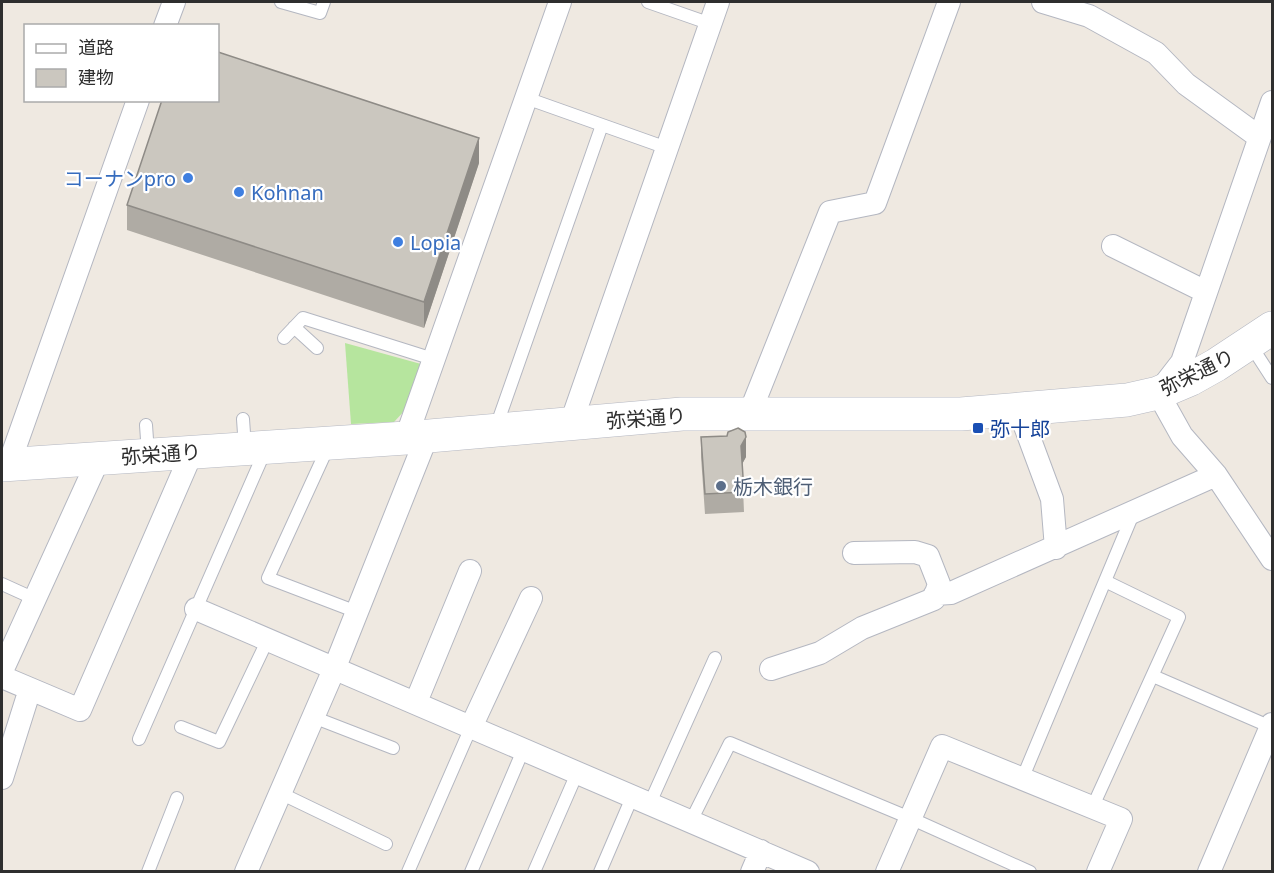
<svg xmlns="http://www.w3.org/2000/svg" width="1274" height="873" font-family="'Noto Sans','Noto Sans JP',sans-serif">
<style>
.green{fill:#b6e59e}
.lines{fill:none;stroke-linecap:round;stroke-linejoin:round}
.lane-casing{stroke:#b4b7c1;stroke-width:14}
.street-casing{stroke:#b4b7c1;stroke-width:24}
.secondary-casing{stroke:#b4b7c1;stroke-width:34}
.lane{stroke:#fff;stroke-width:12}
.street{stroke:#fff;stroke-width:22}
.secondary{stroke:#fff;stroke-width:33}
.wall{fill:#afaba4}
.shaded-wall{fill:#8e8b86}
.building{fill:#cbc7bf;stroke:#8e8b86;stroke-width:1.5}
.shop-dot{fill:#3f7fe0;stroke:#fff;stroke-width:2}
.transit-dot{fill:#1a4fb4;stroke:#fff;stroke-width:2}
.service-dot{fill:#5c6f8a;stroke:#fff;stroke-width:2}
.labels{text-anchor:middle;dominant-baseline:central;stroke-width:4.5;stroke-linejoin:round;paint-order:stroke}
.shop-label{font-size:20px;fill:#366cbe;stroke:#fff;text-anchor:start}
.street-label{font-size:20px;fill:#2e2e2e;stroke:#fff}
.transit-label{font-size:20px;fill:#164399;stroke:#fff;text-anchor:start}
.service-label{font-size:20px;fill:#4e5e75;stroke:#fff;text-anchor:start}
</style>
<rect width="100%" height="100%" fill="#efe9e1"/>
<path class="green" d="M345,343L421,364L406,409L394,422L351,424Z"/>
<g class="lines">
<defs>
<path id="lane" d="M281,2L320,13L324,2
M648,2L711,24
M526,98L667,148
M294,327L317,348
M284,338L303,318L433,359
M1250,344L1272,378
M243,419L245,448
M146,425L148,454
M496,427L602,125
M328,447L268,578L357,612
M2,584L35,599
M1153,676L1271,727
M313,717L393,748
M181,727L219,742L268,639
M139,739L265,451
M1023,777L1133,514
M280,793L386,844
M650,803L715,658
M1093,806L1179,617L1105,581
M691,821L730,743L910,818L1030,872
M148,872L177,798
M408,872L472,725
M471,872L524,748
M534,872L578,771
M600,872L633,795"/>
<path id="street" d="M1043,2L1089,16L1156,53L1186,84L1259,137
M165,26L174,2
M1272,102L1182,362L1158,393L1182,436L1216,475L1272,559
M1113,246L1206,292
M1019,410L1052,499L1056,548
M749,415L830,212L875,203L949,2
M571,423L718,2
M406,438L560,2
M9,464L138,100
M935,594L951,593L1216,475
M196,609L808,872
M771,669L820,653L862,628L934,599L939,584L928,556L915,552L854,553
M2,671L99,458
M2,677L80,710L192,452
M416,702L470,571
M472,725L531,598
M2,778L30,689
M246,872L335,667L427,436
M752,872L761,851
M887,872L942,746L1121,819L1098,872
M1209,872L1272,724"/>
<path id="secondary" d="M2,465L406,438L682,414H961L1127,400L1158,393L1191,379L1216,365L1272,328"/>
</defs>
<use href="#lane" class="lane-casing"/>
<use href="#street" class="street-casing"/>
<use href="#secondary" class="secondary-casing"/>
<use href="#lane" class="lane"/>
<use href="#street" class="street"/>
<use href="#secondary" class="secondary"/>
</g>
<path class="wall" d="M479,163L424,328L127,230V205Z
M727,436L746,457L742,464L744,512L705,514L701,457V437Z"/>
<path class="shaded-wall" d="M479,138V163L424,328V302Z
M746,437V457L741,466V446Z"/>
<path class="building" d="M218,52L479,138L424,302L127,205L162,100H218Z
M738,428L745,432L746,437L741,446L744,492L705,494L701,437L727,436L728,432Z"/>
<g class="shop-dot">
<circle cx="188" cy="178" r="6"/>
<circle cx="239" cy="192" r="6"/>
<circle cx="398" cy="242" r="6"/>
</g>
<rect class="transit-dot" x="972" y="422" width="12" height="12" rx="3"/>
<circle class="service-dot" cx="721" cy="486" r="6"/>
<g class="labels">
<g class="shop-label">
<text x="176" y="178" text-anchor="end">コーナンpro</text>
<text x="251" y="192">Kohnan</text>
<text x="410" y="242">Lopia</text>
</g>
<g class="street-label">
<text transform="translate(1197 372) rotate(-26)">弥栄通り</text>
<text transform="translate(646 418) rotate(-4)">弥栄通り</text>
<text transform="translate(161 454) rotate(-4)">弥栄通り</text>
</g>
<g class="transit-label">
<text x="990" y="428">弥十郎</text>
</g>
<g class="service-label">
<text x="733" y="486">栃木銀行</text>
</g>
</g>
<rect width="1274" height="873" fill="none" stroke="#2e2e2e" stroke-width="6"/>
<rect x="24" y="24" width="195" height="78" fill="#ffffff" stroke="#ababab" stroke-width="1.5"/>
<rect x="36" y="44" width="30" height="9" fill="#ffffff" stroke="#ababab" stroke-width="1.5"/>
<text x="78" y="54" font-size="18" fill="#2e2e2e">道路</text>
<rect x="36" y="69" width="30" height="18" fill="#cbc7bf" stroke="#ababab" stroke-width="1.5"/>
<text x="78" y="84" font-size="18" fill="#2e2e2e">建物</text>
</svg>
